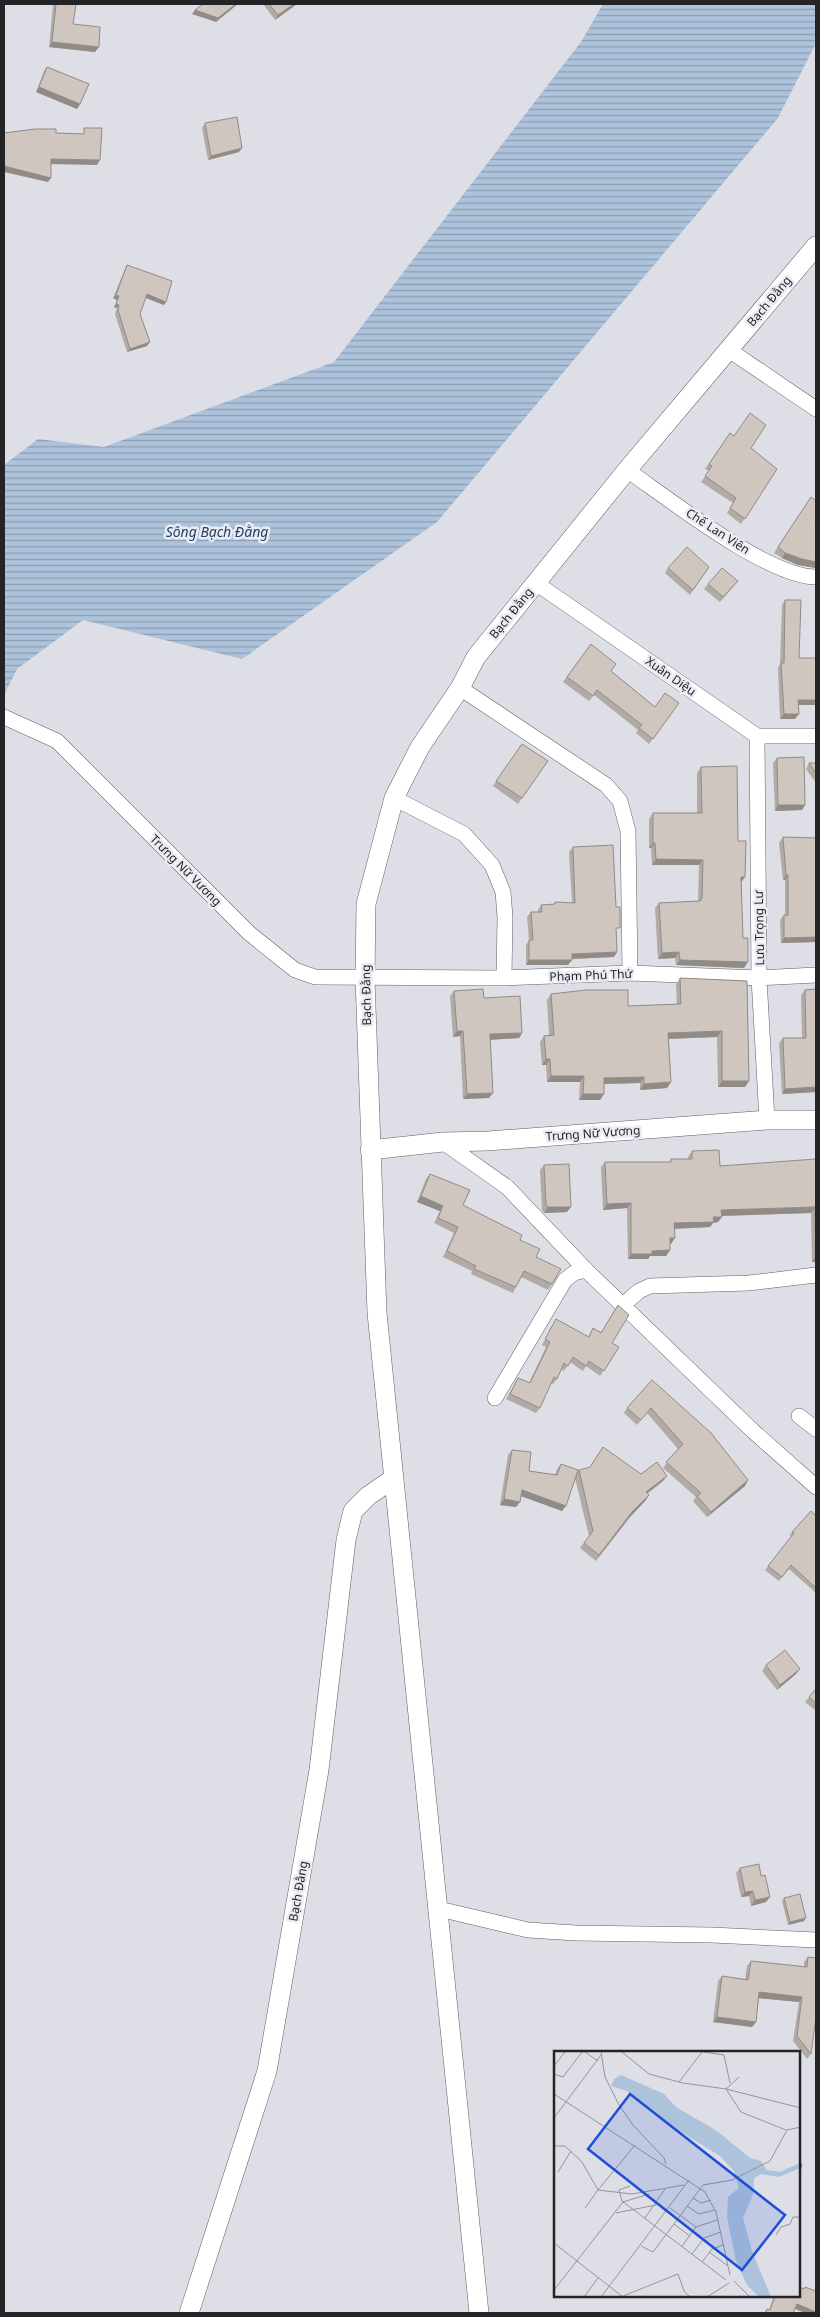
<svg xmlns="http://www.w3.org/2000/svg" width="820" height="2317" font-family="'Noto Sans',sans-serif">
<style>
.water{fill:url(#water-rules)}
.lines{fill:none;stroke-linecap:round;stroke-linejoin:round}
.minor-casing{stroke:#5f5f67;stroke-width:16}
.tertiary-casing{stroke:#5f5f67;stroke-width:20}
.minor{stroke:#fff;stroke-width:15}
.tertiary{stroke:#fff;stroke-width:19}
.wall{fill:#b2aaa5}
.shaded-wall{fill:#918b86}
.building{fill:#cfc6c0;stroke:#918b86}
.labels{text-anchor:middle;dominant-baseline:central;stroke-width:5;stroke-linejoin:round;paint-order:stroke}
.street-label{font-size:12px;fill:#242427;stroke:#ebebf4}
.water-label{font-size:14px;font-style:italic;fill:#224165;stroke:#ebebf4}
.inset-road{fill:none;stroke:#94949a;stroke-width:1}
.view{fill:#1d4ed8;fill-opacity:0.15;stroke:#1d4ed8;stroke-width:2.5}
.inset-edge{fill:none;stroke:#242427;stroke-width:2.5}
</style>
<defs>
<pattern id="water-rules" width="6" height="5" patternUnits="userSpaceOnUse" patternTransform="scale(1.25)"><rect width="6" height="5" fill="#adc2db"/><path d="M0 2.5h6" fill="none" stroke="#8d9db2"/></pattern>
</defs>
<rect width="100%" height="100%" fill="#dedee7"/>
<path class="water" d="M603,4H816V43L778,118L437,522L242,659L83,620L17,669L4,695V465L38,439L104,447L334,362L581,42Z"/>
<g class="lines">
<defs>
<path id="minor" d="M729,350L816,409
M627,470C669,499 768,577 816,577
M536,583L757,736H816
M460,688L606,785L620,801L628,831L630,973
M4,717L57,741L249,933L295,970L315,977L504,978L630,973L759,978L816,975
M757,736L759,978L767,1120
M394,798L464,834L492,865L503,892L505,917L504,978
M443,1142L507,1187L586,1270L754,1432L816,1487
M623,1305L639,1291L650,1286L749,1283L816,1275
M495,1398L565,1280L574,1273L586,1270
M799,1416L816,1429
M439,1909L528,1930L576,1933L712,1935L816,1940"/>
<path id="tertiary" d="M370,1150L443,1142L488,1141L767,1120H816
M189,2313L267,2071L319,1770L346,1540L353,1511L368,1496L394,1478
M479,2313L377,1313L365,979L366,904L394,798L420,747L460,688L476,657L627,470L816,246"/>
</defs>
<use href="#minor" class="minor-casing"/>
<use href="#tertiary" class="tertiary-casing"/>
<use href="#minor" class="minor"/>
<use href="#tertiary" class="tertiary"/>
</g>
<path class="wall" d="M53,4H76L73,24L95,52L49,47Z
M263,4H297L275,20Z
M47,67L80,104L77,109L36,92L44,71Z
M205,123L239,152L208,160L202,128Z
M127,265L164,305L145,298L140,314L150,342L147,346L127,352L115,314L117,308L114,307L117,300L113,298L125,269Z
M730,433L751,448L777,469L741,524L727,513L733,503L701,482L709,471L705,469Z
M811,497L815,526H816V568L798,565L782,558L774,553Z
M709,567L690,595L665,573L668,568Z
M708,584L734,586L720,602L704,589Z
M785,600L799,658L816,705H798L795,719H780L778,668L780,664L782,605Z
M591,644L611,671L655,707L679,703L649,744L636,733L638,730L594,695L589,701L563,682Z
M522,744L548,761L518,804L493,786Z
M777,758L805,805L802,810L775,811L773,763Z
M809,763H816V783L806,769Z
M701,767L738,841L741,883L744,968L676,965L675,958L658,959L655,908L659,903L698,901L699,865H652L651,848H649V819L653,813H697V773Z
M783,837L816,838V942L781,943L780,920L784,915H785V880H783L779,843Z
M573,847L617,933L614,957L572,959L568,965H526V945L529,940L527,917L531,912H538V910L541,905L554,904L555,902L572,903L569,852Z
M680,978L747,981L749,1081L745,1087H718L717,1037L669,1039L671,1082L667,1088L640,1090V1083L604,1084L600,1100H579L580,1082H547L546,1065H542L540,1042L544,1036L549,1035L547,1000L551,994L628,1006L677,1005L676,984Z
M816,989V1092L782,1094L779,1043L783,1038H802L801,995L805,990Z
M454,991L484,998L522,1033L519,1038L490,1040L489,1098L463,1099L460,1036L453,1037L450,996Z
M692,1151L720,1166H816V1262H812L811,1213L722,1216L718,1222L713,1223L710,1227L675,1229L671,1244H670V1250L666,1256H650L648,1259H628L627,1208L603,1210L601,1167L605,1162H669L671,1159H688V1157Z
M544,1165L567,1212L544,1213L542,1210L540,1170Z
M430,1174L463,1205L520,1240L536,1257L552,1284L548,1290L521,1277L513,1293L471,1274L472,1271L443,1257L454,1233L434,1223L440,1211L417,1202L426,1179Z
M618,1305L612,1343L619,1347L600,1376L586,1366L583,1371L570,1362L564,1371L561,1369L557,1379L553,1384L551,1383L540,1408L536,1413L506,1399L518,1378L529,1383L546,1347L542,1345L556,1319L588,1337L593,1328L601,1332Z
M652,1380L745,1486L707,1517L693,1501L696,1497L663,1468L678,1449L647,1413L637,1425L624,1413L627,1408Z
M512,1450L529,1471L555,1475L557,1469L561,1464L578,1470L641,1474L663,1481L647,1494L649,1495L645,1501L629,1518L596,1561L580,1548L589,1536L575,1478L562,1511L521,1496L516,1507L500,1505L508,1455Z
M816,1516V1593L789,1569L779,1581L765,1570L791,1537L790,1535L792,1532Z
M766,1665L796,1674L777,1690L762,1671Z
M816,1689V1711L805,1702Z
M740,1868L766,1902L751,1906L749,1896L741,1897L736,1873Z
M784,1898L804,1921L788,1925L782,1901Z
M808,1957L811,2054L807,2059L793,2041L799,2002L759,1998L756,2022L752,2027L713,2022L718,1981L722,1976L745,1979L747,1966L751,1961L804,1967V1962Z
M805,2287L816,2313H805L795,2309L793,2313H764L767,2309L769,2310L774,2296H799Z"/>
<path class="shaded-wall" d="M238,4L216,22L192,14L195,10Z
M294,4H297L275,20L278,15Z
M52,42L99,47L95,52L49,47Z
M39,87L80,104L77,109L36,92Z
M242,148L239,152L208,160L211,156Z
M51,159L100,160L97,165L47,164Z
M4,166L51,178L48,182L4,172Z
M147,294L166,302L164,305L144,297Z
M116,295L119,296L117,300L113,298Z
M116,304L119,305L117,308L114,307Z
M150,342L147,346L127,352L130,349Z
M785,553L816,562V568L798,565L782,558Z
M798,700H816V705H794Z
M784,714H799L795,719H780Z
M778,805H805L802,810L775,811Z
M653,843H655L651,848H649Z
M656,859L703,860L699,865H652Z
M786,875H788L785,880H783Z
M741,877H745L741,883Z
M816,937V942L781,943L784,938Z
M617,952L614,957L568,959L572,954Z
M679,952L675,958L658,959L662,953Z
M529,960H572L568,965H526Z
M680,960L748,962L744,968L676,965Z
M457,1031H463L460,1036L453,1037Z
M722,1031L717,1037L664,1039L668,1033Z
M522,1033L519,1038L486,1040L490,1034Z
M546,1059H550L546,1065H542Z
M551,1076H584L580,1082H547Z
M644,1077L640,1083L600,1084L604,1078Z
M722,1081H749L745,1087H718Z
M671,1082L667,1088L640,1090L644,1084Z
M816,1087V1092L782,1094L785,1089Z
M493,1093L489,1098L463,1099L467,1094Z
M583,1094H604L600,1100H579Z
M421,1196L443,1206L440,1211L417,1202Z
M631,1203L627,1208L603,1210L607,1204Z
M548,1207H571L567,1212L544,1213Z
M815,1207L811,1213L718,1216L721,1210Z
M713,1217H722L718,1222L713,1223L710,1227L670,1229L674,1223Z
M670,1238H675L671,1244H666Z
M670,1250L666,1256H650L648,1259H628L631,1254L652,1251Z
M816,1256V1262H812Z
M667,1476L663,1481L642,1497L646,1492Z
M748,1480L745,1486L707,1517L711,1512Z
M522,1490L566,1506L562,1511L518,1495Z
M649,1495L645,1501L629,1518L596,1561L632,1512Z
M504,1499L520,1502L516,1507L500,1505Z
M800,1669L796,1674L777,1690L780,1685Z
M753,1891L749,1896L741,1897L745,1892Z
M770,1897L766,1902L751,1906L755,1900Z
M806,1918L804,1921L788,1925L790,1922Z
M759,1992L802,1997L799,2002L756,1998Z
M717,2017L756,2022L752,2027L713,2022Z
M797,2304L816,2312V2313H805L794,2308Z"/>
<path class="building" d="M56,4H76L73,24L100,27L99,47L52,42Z
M203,4H236L218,18L195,10Z
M269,4H294L278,15Z
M47,67L89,84L80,104L39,87Z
M237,117L242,148L211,156L205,123Z
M84,128H102L100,160L51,159V178L4,166V133L35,129H56V133L84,134Z
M127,265L172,281L166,302L147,294L140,314L150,342L130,349L118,310L119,305L116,304L119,296L116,295Z
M750,413L766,425L751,448L777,469L745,519L730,508L736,498L705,476L712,466L709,464L730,433L734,436Z
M811,497L816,501V524L815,526H816V562L802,559L785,553L778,547Z
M687,547L709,567L693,590L668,568Z
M722,568L738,581L723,597L708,584Z
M785,600H801L799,658H816V700H798L799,714H784L781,663H784Z
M591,644L616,664L611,671L655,707L665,693L679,703L653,739L639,728L642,725L597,690L593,696L567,677Z
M522,744L548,761L522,798L496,781Z
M804,757L805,805H778L777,758Z
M809,763H816V773Z
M737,766L738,841H746L745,877H741L743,938H748V962L680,960L679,952L662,953L659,903L700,901L702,899L703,860L656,859L655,843H653V813H702L701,767Z
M783,837L816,838V937L784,938V915H788V875H786Z
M613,845L616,907H620V928H616L617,952L572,954V960H529V940H533L531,912H542L541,905L555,904V902L575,903L573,847Z
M680,978L747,981L749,1081H722V1031L668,1033L671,1082L644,1084V1077L604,1078V1094H583L584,1076H551L550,1059H546L544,1036L554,1035L551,994L586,990H628V1006L681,1004Z
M483,989L484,998L520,996L522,1033L490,1034L493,1093L467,1094L463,1031H457L454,991Z
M816,989V1087L785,1089L783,1038H806L805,990Z
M719,1150L720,1166L816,1159V1256L815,1207L721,1210L722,1217H713L714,1222L674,1223L675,1238H670V1250L652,1251V1254H631V1203L607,1204L605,1162H671V1159H692V1151Z
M569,1164L571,1207H548L546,1205L544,1165Z
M430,1174L470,1190L463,1205L522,1235L520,1240L540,1249L536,1257L561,1269L552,1284L524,1271L516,1287L474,1269L476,1266L447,1251L458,1227L438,1218L443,1206L421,1196Z
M618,1305L629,1315L612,1343L619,1347L604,1371L589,1361L586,1366L573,1357L568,1366L564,1363L557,1379L554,1377L540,1408L510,1394L518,1378L530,1383L550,1342L545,1339L556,1319L589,1337L593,1328L601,1333Z
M652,1380L711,1433L748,1480L711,1512L697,1496L701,1493L666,1462L683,1444L651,1408L641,1420L627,1408Z
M603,1447L641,1474L657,1462L667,1476L646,1492L649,1495L632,1512L599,1555L584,1543L593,1531L579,1470L590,1467Z
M512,1450L531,1452L529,1471L557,1475L561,1464L578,1470L566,1506L522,1490L520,1502L504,1499Z
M811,1511L816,1516V1588L791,1565L782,1577L768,1566L794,1533L792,1532Z
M785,1650L800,1669L780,1685L766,1665Z
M816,1689V1703L809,1697Z
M759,1864L761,1876L765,1875L770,1897L755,1900L753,1891L745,1892L740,1868Z
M800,1894L806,1918L790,1922L784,1898Z
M808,1957L816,1958V2017L811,2054L797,2036L802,1997L759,1992L756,2022L717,2017L722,1976L748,1980L751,1961L807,1967Z
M799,2162L802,2164L799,2176Z
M799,2287L804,2289L805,2287L816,2291V2312L797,2304L793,2313H766L767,2309L770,2310L775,2296H799Z"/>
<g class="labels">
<g class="street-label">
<text transform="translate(769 301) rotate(-50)">Bạch Đằng</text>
<text transform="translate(718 531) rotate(33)">Chế Lan Viên</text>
<text transform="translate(511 613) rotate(-51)">Bạch Đằng</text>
<text transform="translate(671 676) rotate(35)">Xuân Diệu</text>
<text transform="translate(186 870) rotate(45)">Trưng Nữ Vương</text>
<text transform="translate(759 928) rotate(-91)">Lưu Trọng Lư</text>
<text transform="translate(591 975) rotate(-2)">Phạm Phú Thứ</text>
<text transform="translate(366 995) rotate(-91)">Bạch Đằng</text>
<text transform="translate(593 1133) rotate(-4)">Trưng Nữ Vương</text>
<text transform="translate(298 1891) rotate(-80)">Bạch Đằng</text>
</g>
<g class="water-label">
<text x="217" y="531">Sông Bạch Đằng</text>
</g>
</g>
<g transform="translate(554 2051)">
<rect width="246" height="246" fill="#dedee7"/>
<path d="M67,24L110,43L122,56L163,80L196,107L207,110L213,119L226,121L246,112V117L225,126L207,123L200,127L199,144L189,167L198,200L217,246H205L193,234L182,210L173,166L174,146L185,137L180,120L166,105L124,79L73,40L57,35L60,28Z" fill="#adc2db"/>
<path class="inset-road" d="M31,1L44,10M47,1L51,26L65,54L79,74L110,107L112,113M68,1L95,23L129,32L172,38L247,57M150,1L170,4L176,32M0,15L11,1M0,23L9,26L28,1M185,26L172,38L187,61L232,79M125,31L148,1M0,43L151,141L162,161L176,224M0,67L47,4M0,95H11L28,111L44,139L81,94M4,121L17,100M76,135L65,139L68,150L172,229M139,147L147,152L157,149M133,155L145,163L161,159M31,157L44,139L78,143L130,134M116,157L142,176M62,162L102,154M91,167L111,138M120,173L136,185M222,184L227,176L236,173L239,166H247M0,192L69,246M87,195L99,201L149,134L178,129L216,110L233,79L247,76M128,195L142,176L163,169M155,201L174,215M138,203L150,187L167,181M148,211L158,198L169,194M180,230L196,246M0,239L69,151L95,143M69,245L124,223L130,240L136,246M30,246L44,227M47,246L135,129M153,246L175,232"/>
<path class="view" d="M76,43L231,164L188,219L34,98Z"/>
<rect width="246" height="246" class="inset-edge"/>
</g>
<rect width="820" height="2317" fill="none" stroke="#242427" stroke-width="10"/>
</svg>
